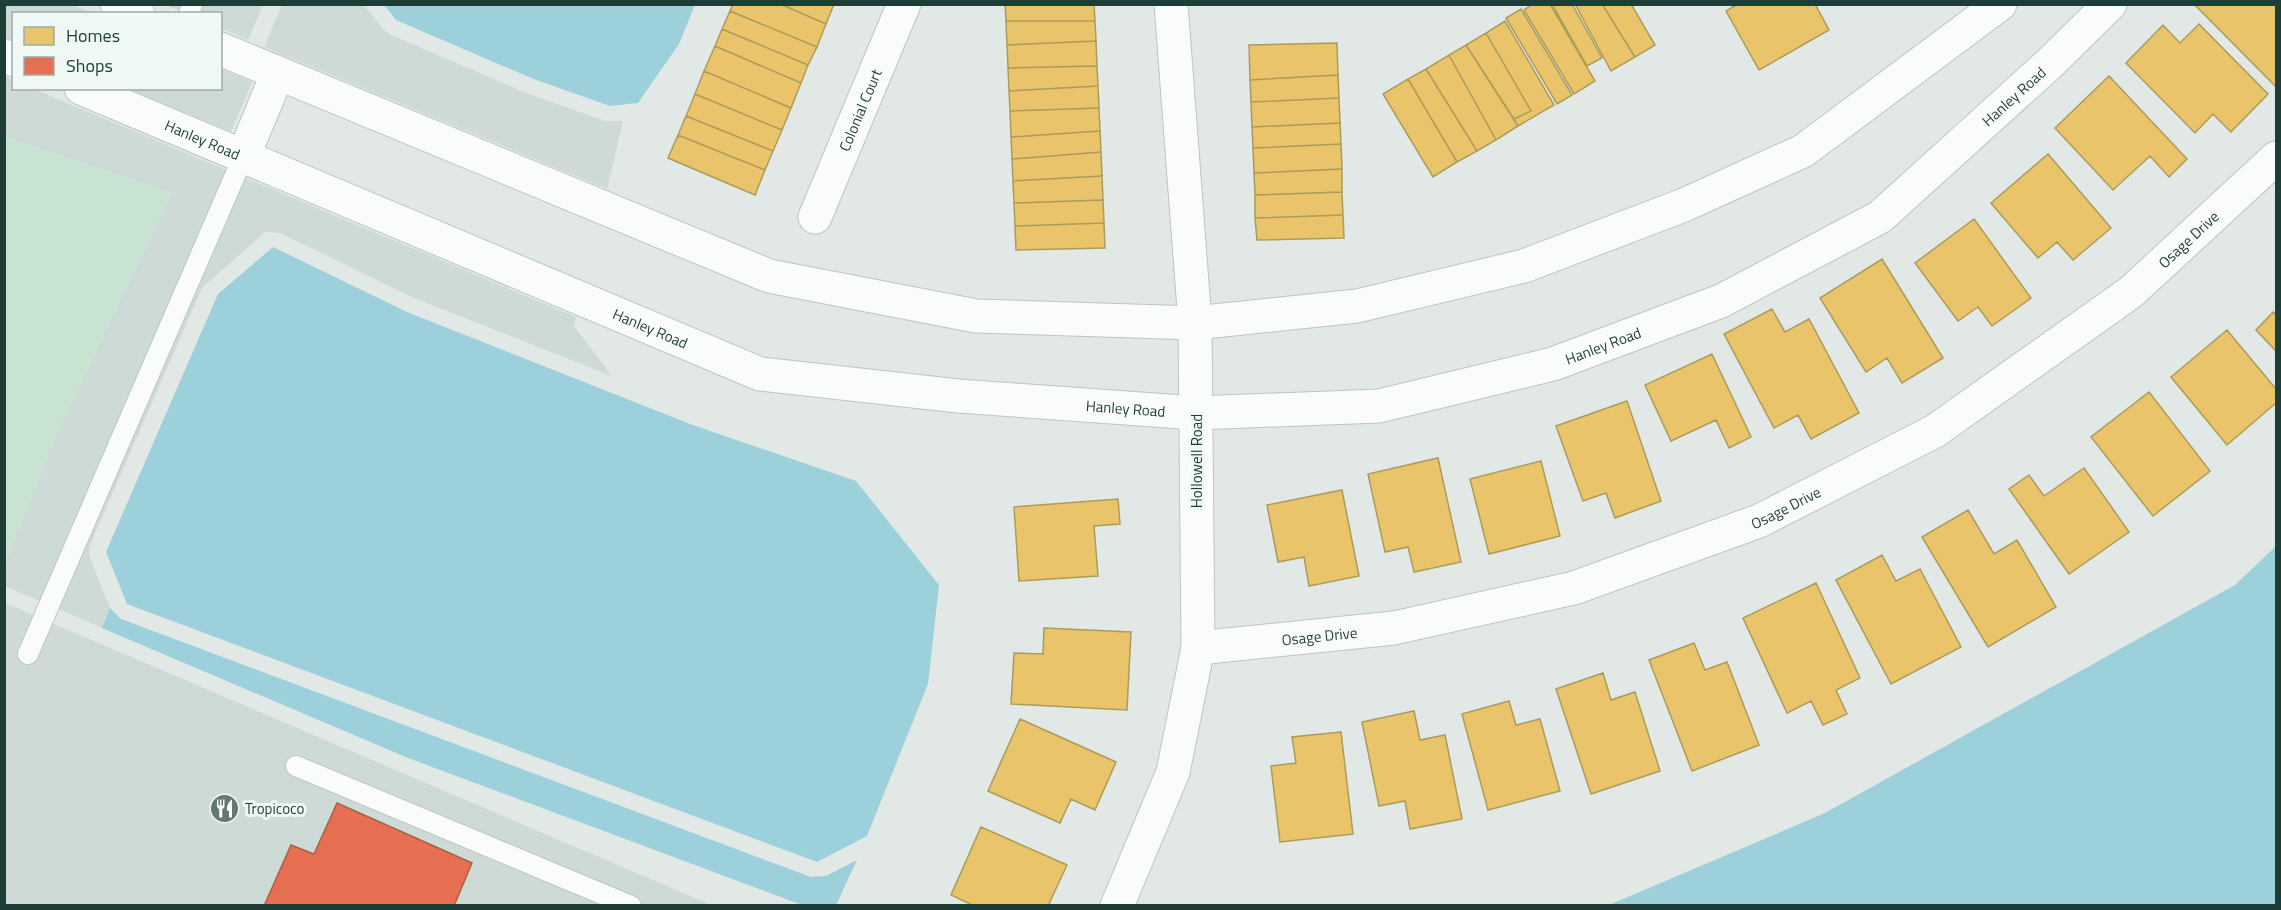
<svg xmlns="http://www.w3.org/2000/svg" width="2281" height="910" font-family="'Titillium Web',sans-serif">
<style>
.built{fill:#cedad5}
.green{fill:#c8e3d2}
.water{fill:#9cd0db}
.homes{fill:#e9c46a;stroke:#ac9c5a;stroke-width:1.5}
.shops{fill:#e76f51;stroke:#ab6049;stroke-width:1.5}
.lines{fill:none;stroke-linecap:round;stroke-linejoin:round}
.lane-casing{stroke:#bec5c2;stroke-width:22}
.street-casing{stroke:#bec5c2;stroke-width:35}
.secondary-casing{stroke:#bdc6c3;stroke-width:35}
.lane{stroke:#fafcfb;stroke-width:20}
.street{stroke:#fafcfb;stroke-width:33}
.secondary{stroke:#fafcfb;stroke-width:33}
.labels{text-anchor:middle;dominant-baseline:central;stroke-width:6;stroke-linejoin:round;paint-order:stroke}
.street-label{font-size:15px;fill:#1e3d36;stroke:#eff8f4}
.poi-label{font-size:15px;fill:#1e3d36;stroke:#eff8f4;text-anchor:start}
</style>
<rect width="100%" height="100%" fill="#e1e8e5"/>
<path class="built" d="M4,5H72L92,13L14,14L13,41L5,37Z
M165,5H263L248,40L221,28L220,14L186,13Z
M282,5H364L382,28L389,34L526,93L605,121H623L607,189L264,47Z
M221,69L252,82L231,132L128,89L220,88Z
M5,76L13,80L14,88L34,89L576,317L574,326L612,376L414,298L280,233L265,232L202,288L90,545L89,556L110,608L102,628L5,586L4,566L57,433L172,193L5,137Z
M5,603L711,905H5Z"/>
<path class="green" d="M5,137L172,193L57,433L5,566Z"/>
<path class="water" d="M384,5H695L679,44L638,103L610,106L531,78L396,20Z
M273,247L407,312L690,424L856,481L939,585L928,684L867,836L817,862L127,604L106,552L218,294Z
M2276,546V905H1609L1825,813L2235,585Z
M110,608L121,619L811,877L826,876L857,860L836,905H802L408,758L102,628Z"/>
<path class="homes" d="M733,4H780L826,24L817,47L730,11Z
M780,4H834L826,24Z
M1005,4H1094L1095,21H1006Z
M1533,4H1550L1595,81L1574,94L1524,10Z
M1552,4H1572L1602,58L1587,66Z
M1575,4H1602L1635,57L1611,71Z
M1602,4H1631L1655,45L1635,57Z
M1738,4H1815L1829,30L1759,70L1726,11Z
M2194,4H2276V87Z
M1521,9L1572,95L1557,104L1506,18Z
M730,11L817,47L808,65L722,29Z
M1006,21H1095L1096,41L1007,45Z
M1505,21L1554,105L1518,126L1514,119L1531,111L1486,33Z
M2199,24L2268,94L2231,132L2213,114L2195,133L2126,63L2163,25L2180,43Z
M722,29L808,65L801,83L715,46Z
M1486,33L1531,111L1514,119L1466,45Z
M1096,41L1097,66L1008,68L1007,45Z
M1337,43L1338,75L1250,80L1249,45Z
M1466,45L1518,126L1496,140L1449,55Z
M715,46L801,83L791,108L704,71Z
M1449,55L1496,140L1477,151L1426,69Z
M1097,66L1098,86L1009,91L1008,68Z
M1426,69L1477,151L1457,162L1408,79Z
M704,71L791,108L782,130L695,94Z
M1338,75L1339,98L1251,102L1250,80Z
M2109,76L2187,159L2169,177L2150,156L2113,190L2055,128Z
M1408,79L1457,162L1433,177L1383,94Z
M1098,86L1099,108L1010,111L1009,91Z
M695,94L782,130L773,151L686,116Z
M1339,98L1340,123L1252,127L1251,102Z
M1099,108L1100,131L1011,137L1010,111Z
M686,116L773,151L765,170L678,135Z
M1340,123L1341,144L1253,148L1252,127Z
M1100,131L1101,152L1012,159L1011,137Z
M678,135L765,170L755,195L668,158Z
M1341,144L1342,169L1254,173L1253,148Z
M1101,152L1102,176L1013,181L1012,159Z
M2048,154L2111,228L2073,260L2057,242L2038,258L1991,203Z
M1342,169V192L1255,195L1254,173Z
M1102,176L1103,200L1014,203L1013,181Z
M1342,192L1343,215L1255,218V195Z
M1103,200L1104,223L1015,226L1014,203Z
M1343,215L1344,238L1257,240L1255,218Z
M1974,219L2031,298L1992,326L1978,307L1958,321L1915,263Z
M1104,223L1105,248L1016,250L1015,226Z
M1882,259L1943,358L1902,383L1887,358L1866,372L1820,298Z
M1772,309L1785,332L1809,319L1859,413L1811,439L1798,415L1774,428L1724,334Z
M2273,312L2276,315V351L2256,330Z
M2227,330L2276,389V403L2227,445L2171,377Z
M1712,354L1751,437L1729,448L1716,420L1671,441L1645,385Z
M2149,392L2210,471L2153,516L2091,437Z
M1627,401L1661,501L1615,518L1606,493L1583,501L1556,426Z
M1438,458L1461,562L1414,572L1408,547L1385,552L1368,474Z
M1541,461L1560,536L1489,554L1470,479Z
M2084,468L2129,532L2069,574L2009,489L2029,475L2044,496Z
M1342,490L1359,576L1309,586L1304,557L1278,562L1267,505Z
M1118,499L1120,524L1094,526L1098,576L1019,581L1014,507Z
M1968,510L1994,554L2017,540L2056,607L1988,647L1922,537Z
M1882,555L1896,581L1920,569L1961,647L1891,684L1836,580Z
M1816,583L1860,678L1836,690L1847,714L1823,725L1811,701L1787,713L1743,618Z
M1044,628L1131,632L1127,710L1011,704L1014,653L1043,654Z
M1694,643L1705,670L1727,662L1759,745L1692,771L1649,660Z
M1603,673L1611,700L1635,692L1660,771L1591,794L1556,689Z
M1509,701L1516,725L1540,719L1560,791L1488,810L1462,714Z
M1414,711L1420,740L1445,735L1462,819L1410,829L1405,801L1379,806L1362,722Z
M1020,719L1116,762L1095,810L1071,799L1060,823L988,791Z
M1341,732L1353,834L1280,842L1271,766L1296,763L1292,737Z
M981,827L1067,865L1048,906H974L951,895Z"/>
<path class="shops" d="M337,803L472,863L454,906H264L291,845L314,854Z"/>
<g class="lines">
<defs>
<path id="lane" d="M189,14L192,4
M28,654L243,157
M296,766L631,906"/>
<g id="street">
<path id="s1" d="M815,217L904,4"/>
<path id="s2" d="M1198,648L1394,628L1574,588L1759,521L1935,431L2131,292L2276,158"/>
<path d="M1117,906L1173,772L1198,648L1195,323L1171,4"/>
</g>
<g id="secondary">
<path d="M117,4L138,14"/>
<path d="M220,49L769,276L976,316L1195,323L1357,306L1524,266L1684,205L1803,151L2000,4"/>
<path d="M4,56L14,60"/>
<path id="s3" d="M81,88L760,374L958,396L1196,413L1379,406L1553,364L1721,301L1880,217L2049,64L2110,4"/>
<path d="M243,157L278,73"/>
</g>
</defs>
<use href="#lane" class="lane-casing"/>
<use href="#street" class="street-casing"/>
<use href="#secondary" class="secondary-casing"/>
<use href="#lane" class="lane"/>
<use href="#street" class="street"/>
<use href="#secondary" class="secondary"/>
</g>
<defs>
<symbol id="restaurant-disc" viewBox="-11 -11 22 22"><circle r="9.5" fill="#627973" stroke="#eff8f4"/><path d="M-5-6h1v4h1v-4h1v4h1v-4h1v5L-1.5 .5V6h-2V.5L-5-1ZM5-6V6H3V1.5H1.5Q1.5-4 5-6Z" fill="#fff"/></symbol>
</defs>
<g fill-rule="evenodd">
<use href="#restaurant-disc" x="208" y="792" width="33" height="33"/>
</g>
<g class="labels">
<g class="street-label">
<text stroke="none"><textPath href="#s3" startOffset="2076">Hanley Road</textPath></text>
<text stroke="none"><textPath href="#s1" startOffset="116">Colonial Court</textPath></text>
<text stroke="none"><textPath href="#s3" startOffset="132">Hanley Road</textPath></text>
<text stroke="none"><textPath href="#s2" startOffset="1094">Osage Drive</textPath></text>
<text stroke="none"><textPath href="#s3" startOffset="618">Hanley Road</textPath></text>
<text stroke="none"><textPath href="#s3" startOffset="1590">Hanley Road</textPath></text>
<text stroke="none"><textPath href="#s3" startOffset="1104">Hanley Road</textPath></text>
<text transform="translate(1196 461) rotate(-90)">Hollowell Road</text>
<text stroke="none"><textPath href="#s2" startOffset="608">Osage Drive</textPath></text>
<text stroke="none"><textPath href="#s2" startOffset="122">Osage Drive</textPath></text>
</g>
<g class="poi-label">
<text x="245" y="808">Tropicoco</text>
</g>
</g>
<rect width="2281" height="910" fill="none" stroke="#1e3d36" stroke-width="12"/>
<rect x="12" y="12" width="210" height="78" fill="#eff8f4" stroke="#9bada8" stroke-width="1.5"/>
<rect x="24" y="27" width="30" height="18" fill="#e9c46a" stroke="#9bada8" stroke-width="1.5"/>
<text x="66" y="42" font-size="18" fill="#1e3d36">Homes</text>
<rect x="24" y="57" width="30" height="18" fill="#e76f51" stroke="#9bada8" stroke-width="1.5"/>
<text x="66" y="72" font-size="18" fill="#1e3d36">Shops</text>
</svg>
